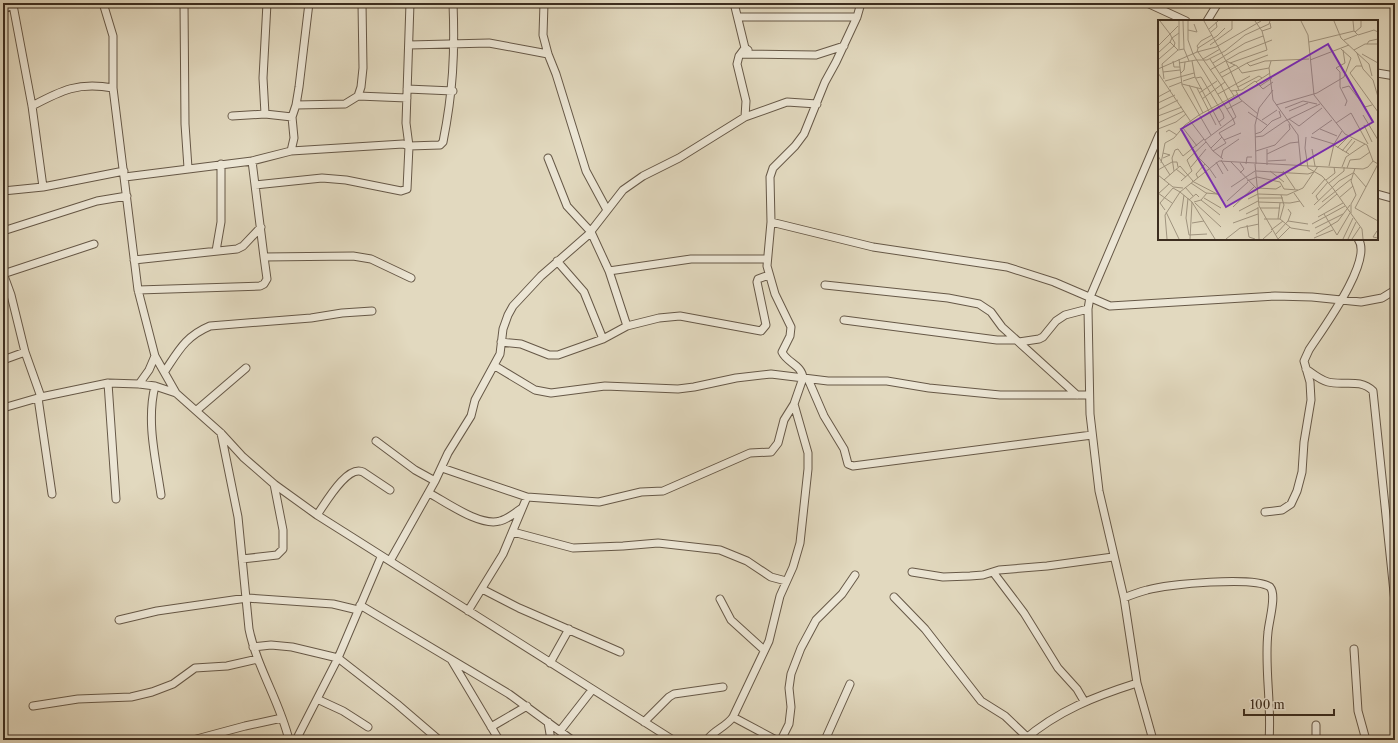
<svg xmlns="http://www.w3.org/2000/svg" width="1398" height="743" font-family="'Libre Caslon Text',serif">
<style>
.lines{fill:none;stroke-linecap:round;stroke-linejoin:round}
.minor-casing{stroke:#665847;stroke-width:9}
.minor{stroke:#ece6d5;stroke-width:7}
.inset-road{fill:none;stroke:#a0947f;stroke-width:1}
.view{fill:#7b2cbf;fill-opacity:0.15;stroke:#7b2cbf;stroke-width:2}
.inset-edge{fill:none;stroke:#3c2d1f;stroke-width:2}
</style>
<rect width="100%" height="100%" fill="#e2d9bf"/>
<filter id="stains"><feTurbulence type="fractalNoise" baseFrequency=".005" numOctaves="4"/><feColorMatrix values="0 0 0 0 .2 0 0 0 0 .09 0 0 0 0 .02 0 0 0 .5 -.17"/></filter>
<radialGradient id="worn" r=".72"><stop offset=".6" stop-color="#630" stop-opacity="0"/><stop offset="1" stop-color="#630" stop-opacity=".3"/></radialGradient>
<g class="lines">
<defs>
<path id="minor" d="M103,3L113,36V88L138,290L155,356L176,393
M184,3L185,124L188,168
M544,3L543,35L548,54L556,74L586,171L607,210
M734,3L745,48L748,50
M1147,3L1186,21
M13,5L32,106L43,187
M3,9L17,3
M738,17H857
M1207,21L1218,3
M409,45L489,43L548,54
M745,48L739,56L737,64L746,101L745,117
M742,54L816,55L844,46
M1377,73L1395,76
M407,89L453,91
M358,96L407,98
M296,105L345,104L358,96L361,87L363,68L362,3
M32,106C62,90 78,82 113,88
M265,114L263,78L267,3
M232,116L265,114L292,117
M291,151L294,138L292,117L296,105L299,87L309,3
M548,158L567,206L591,232L609,271L627,326
M252,161L264,257L353,256L371,259L411,278
M125,177L252,161L291,151L403,144L409,146L406,123L410,3
M255,185L322,178L346,180L401,191L407,189L409,146L440,145L443,142C453,92 455,53 453,3
M3,191L43,187L124,171
M1377,194L1395,199
M771,222L873,247L1007,267L1054,282L1110,306L1275,296L1312,297L1361,302L1382,298L1395,290
M3,231L97,201L127,196
M216,251L221,222V164
M134,260L237,249L243,246L261,227
M557,261L584,292L603,339
M609,271L691,259H766
M3,273L11,295L25,352L41,397
M3,274L94,244
M825,285L948,298L979,304L991,312L1002,327L1077,395
M138,290L260,286L264,284L267,279L264,257
M844,320L997,340H1015
M501,342L521,344L549,355H558L603,339L627,326L659,318L680,316L761,331L766,325L757,282L758,279L769,275
M1019,342L1039,339L1043,337L1056,321L1065,315L1088,309
M3,360L25,352
M495,366L535,390L551,393L605,386L678,389L694,387L736,378L771,374L828,381H887L929,388L1000,395H1089
M1306,369C1313,374 1320,380 1328,382C1343,386 1360,378 1373,391L1395,602
M165,371C179,350 186,336 210,326L311,318L342,313L372,311
M808,379L824,416L844,449L848,464L853,466L1092,435
M108,383L116,499
M139,384L149,370L155,356
M155,386C146,422 156,460 161,495
M38,398L52,494
M3,408L41,397L108,383L139,384L155,386L176,393L221,433L243,457L274,484L317,515L673,740
M197,410L246,368
M221,433L238,517L249,629C257,668 280,702 289,740
M376,441L415,470L435,481
M442,468L527,497L599,502L641,492L663,491L750,453L771,452L778,443L784,420L794,404
M429,493C446,502 480,527 500,521C508,519 515,513 522,508
M1265,512L1282,510L1291,504L1297,491L1302,472L1304,442L1311,400L1310,382L1304,361L1309,350C1322,330 1374,260 1358,239
M317,515C325,504 347,464 363,472L390,490
M513,532L573,548L623,546L658,543L720,550L747,561L771,577L786,581
M242,559L277,555L283,549V530L274,484
M390,561L435,481L448,453L471,416L475,400L500,354L503,329L508,315L513,306L541,276L588,235L623,190L643,176L679,158L745,117L787,102L817,104
M912,572L943,577L970,576L983,575L999,570L1047,566L1113,557
M993,572L1024,613L1058,668L1077,689L1084,701
M482,589L519,608L620,652
M894,597L925,629L981,701L1005,716L1027,737
M1124,598C1131,595 1139,592 1147,590C1167,584 1255,576 1270,587C1277,595 1269,620 1268,632C1264,668 1272,704 1269,740
M720,599L731,620L764,650
M360,605L509,694L572,740
M468,611L503,554L527,497
M119,620L157,611L247,598L333,604L358,610
M253,647L271,645L292,647L338,658L397,704L439,740
M1354,649L1358,711L1366,740
M452,661L499,740
M550,663L569,629
M317,699L343,711L368,727
M33,706L78,699L131,697L152,692L173,684L195,668L227,666L258,659
M733,717L776,740
M548,722L551,740
M644,722L669,697L674,694L723,687
M491,727L527,706
M560,731L592,690
M193,740L245,726L282,718
M296,740L338,658L381,557
M707,740C714,730 726,727 733,717L769,641L780,596L793,567L800,543L808,469V453L794,404L803,378C802,365 787,363 782,352L790,336L791,327L775,294L767,266L771,222L770,177L773,168L795,146L804,134L825,82L836,62L857,17L861,3
M781,740L789,724L791,707L789,688L791,674L801,648L816,620L842,594L855,575
M825,740L850,684
M1024,740C1057,711 1096,696 1137,683
M1153,740L1137,683L1124,598L1099,491L1090,414L1088,309L1090,297L1159,135
M1316,740V725"/>
</defs>
<use href="#minor" class="minor-casing"/>
<use href="#minor" class="minor"/>
</g>
<g transform="translate(1158 20)">
<rect width="220" height="220" fill="#e2d9bf"/>
<path class="inset-road" d="M21,1V29M25,1L26,29L31,41M30,1V20L35,34L75,99L47,120M46,1L68,41L79,46L84,53L111,48M176,1L183,18L199,33L205,49L215,60L220,77M195,1L196,11L200,15L216,10L220,12M20,6L12,14L14,18L21,13M51,9L60,1M30,10L39,12L36,4M104,11L113,8L112,3M53,12L59,7L58,2M197,12L203,7V1M186,20L199,15M12,22L14,18L17,23L16,26M151,22L196,11M209,24L211,21L220,19M52,25L74,9V1M0,26L12,14L2,1M40,28L39,26L43,21L54,15M185,30L187,43L178,48L182,52V67L189,81L187,86M196,30L207,24H220M39,32L40,28L59,16L67,8M40,32L63,65L78,97L75,99L77,104L61,113M198,32L211,44L214,56M0,33L12,22L16,26M204,34L220,43M1,39L16,26L20,30M21,39L24,65L53,115M45,39L62,29M52,39L76,76M38,40H49L67,31L87,15L111,4L112,1M152,40L191,25M15,41L16,47H22M34,41L37,57L63,106M68,41L81,70M113,41L111,48L115,80L140,115L143,146M21,43L38,40M55,43L87,23L105,16M72,43L109,30L104,11L97,1M89,43L110,35M204,46H198L192,53L220,92M0,49L39,32L58,27L103,1M52,50L81,33L114,20M5,52L22,50M0,53L33,102L55,131L65,139M23,53L26,50L27,42M62,53L77,45M64,57L89,43L92,46L107,41L151,39M38,58L43,57L65,94L66,98L61,102M6,59L4,44L20,30L26,29M7,61L36,53M25,61L37,57M98,62L112,53M24,64L44,69M31,65L45,93M102,66L114,58M11,67L24,62M80,67L101,56L104,58M39,68L58,105M184,68L191,66L207,87L214,85M105,69L115,62M73,71L84,70L97,61L105,69M78,71L82,79L100,94M41,73L59,61M60,74L92,56M0,77L13,70M44,79L67,62M0,83L17,75M118,85L159,73L186,57L193,38L183,29M127,88L145,81L159,84M69,89L84,81M0,90L20,80M131,91L150,83M90,92L109,105M205,95L220,120M0,96L24,87M131,99L141,106L164,88M104,100L119,90M0,103L26,91M178,103L193,93L210,124M206,105L214,122M25,108L39,126M0,109L18,102L28,94M162,109L179,116M8,112L11,110L19,115M61,113L66,120L83,113M97,114L103,112L114,101L123,97L121,91M154,114L174,100M97,117L105,116L127,101L162,84M148,117L147,128L150,148L164,156L174,167L204,209L205,219M153,117L176,124M176,125L191,134M53,128L64,117M179,128L190,117M109,129V145M154,129L157,146M55,131L68,123L66,120M98,131L117,125L132,109L131,104M184,131L194,119M188,132L197,121M109,134L132,123L141,122M0,136L12,155M40,137L51,148M5,138L12,135L5,133M63,138L65,130L81,119M63,140L70,151M110,141L128,140M215,141L220,144L197,188L220,201M58,142L65,154M73,142L99,169M3,143L7,123L16,118L27,105L41,95L80,74M82,143L86,149L82,153M88,144L89,137H94M97,144L101,186L120,219M98,144L97,105L101,88L115,70M171,146L176,124L184,111M33,147L48,129M184,147L188,137L207,124M51,148L58,158M189,148L192,140L202,139L212,132M18,149L28,157M0,150L14,142H19L20,147M16,151L14,138L17,130L20,129L25,136L46,119M98,151L150,154L156,152M112,151L126,162M125,151L137,169M196,153L208,167M0,155L15,167L25,168M40,158L38,154L47,144M6,160L22,146L35,161M168,160L177,153L176,147M23,161L34,151L29,140L48,122M34,161L61,175M89,161L99,157L108,159L122,162L126,169L140,170M33,163L48,173L59,174M171,163L186,151V147M27,167L35,176M73,167L97,151M99,168L118,169L123,166M0,173L14,183M136,173L146,187M0,174L11,164M154,174L167,159M30,178L28,198L31,215L49,214M46,178L63,188M100,178H125M181,178L195,166M90,179L100,174L129,175L145,168L160,146M31,180L38,174L41,177M43,180L62,195M160,180L158,176L170,162M69,181L90,162M36,182L43,180L49,173M100,182L132,183L142,181M164,182L193,159M37,183L63,207M156,185L181,161L195,153M75,187L96,167M100,187L101,219M102,188H122M7,190L2,183L15,168M160,190L179,174M81,191L100,181M8,192L21,219M193,193V184L198,175L193,161L197,148M88,194L100,188M166,194L179,215L192,193M23,196L26,175M160,197L185,183M106,199H122L133,208L152,211M120,199L122,183M122,199L126,185L123,175M130,201L150,204M34,203L46,201M75,203L100,194M154,204L187,186M89,205L91,217L97,219M157,208L185,194M113,210L125,201M219,211L215,217L220,218M158,214L180,201L192,185M117,215L130,201L133,193L130,189M156,218L175,210M9,219L7,195L22,172L15,168M32,219L34,182M57,219L34,182L22,172L61,141L205,149L210,147L215,141L209,125L187,114L156,75L150,15L143,1M68,219L82,208L101,204M105,219L114,211M120,219L132,207M185,219L195,198M190,219L198,202M194,219L202,207"/>
<path class="view" d="M170,24L215,102L68,187L23,109Z"/>
<rect width="220" height="220" class="inset-edge"/>
</g>
<rect width="1398" height="743" fill="none" stroke="#e2d9bf" stroke-width="16"/>
<rect x="4" y="4" width="1390" height="735" fill="none" stroke="#3c2d1f" stroke-width="2"/>
<rect x="8" y="8" width="1382" height="727" fill="none" stroke="#3c2d1f"/>
<path d="M1244 709v6h90v-6" fill="none" stroke="#3c2d1f" stroke-width="2"/>
<text x="1250" y="709" font-size="12" fill="#3c2d1f" stroke="#ece6d5" stroke-width="3" paint-order="stroke">100 m</text>
<rect width="100%" height="100%" filter="url(#stains)"/>
<rect width="100%" height="100%" fill="url(#worn)"/>
</svg>
